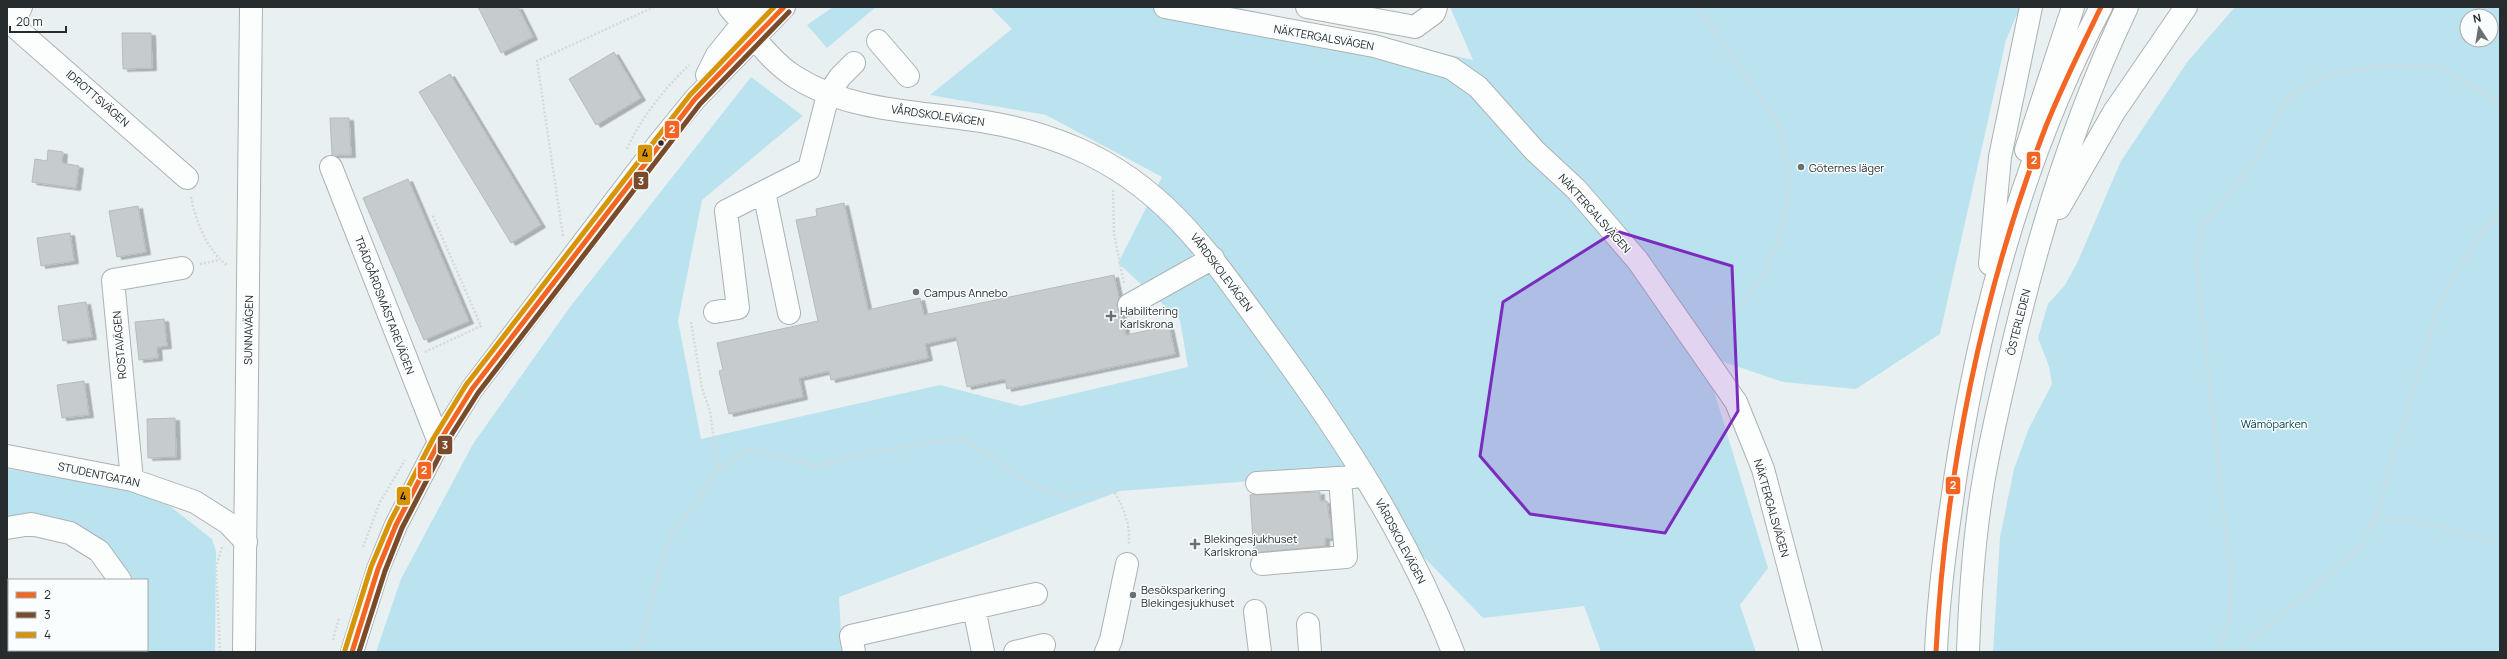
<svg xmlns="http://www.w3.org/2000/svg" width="2507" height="659" font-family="Manrope,sans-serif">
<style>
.green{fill:#bbe3ef;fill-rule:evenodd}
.building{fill:#c6cccd;stroke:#b6bcbd;filter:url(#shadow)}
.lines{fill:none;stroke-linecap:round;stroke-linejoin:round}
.minor-casing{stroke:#acb2b3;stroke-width:24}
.major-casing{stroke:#acb2b3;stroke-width:24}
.highway-casing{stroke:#acb2b3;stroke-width:24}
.path{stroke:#d7d9d9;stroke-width:2.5;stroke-dasharray:2 2;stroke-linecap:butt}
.minor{stroke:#fcfdfd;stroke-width:22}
.major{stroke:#fcfdfd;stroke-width:22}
.highway{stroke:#fcfdfd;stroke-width:22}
.bus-1-casing{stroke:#fafdfe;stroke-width:8}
.bus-2-casing{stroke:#fafdfe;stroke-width:8}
.bus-3-casing{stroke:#fafdfe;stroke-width:8}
.bus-1{stroke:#f26522;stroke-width:5}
.bus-2{stroke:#7a4b2a;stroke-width:5}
.bus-3{stroke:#d89407;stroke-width:5}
.marked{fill:#7b2cbf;fill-opacity:0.2;stroke:#7b2cbf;stroke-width:3;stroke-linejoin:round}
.bus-dot{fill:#262b2d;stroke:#fafdfe;stroke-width:1.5}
.poi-dot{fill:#6a7072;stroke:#fafdfe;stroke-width:1.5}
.labels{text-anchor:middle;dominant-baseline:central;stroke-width:3;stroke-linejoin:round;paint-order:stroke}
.street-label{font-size:11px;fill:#262b2d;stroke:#fafdfe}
.poi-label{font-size:11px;fill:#262b2d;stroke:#fafdfe;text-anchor:start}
.park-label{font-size:11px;fill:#004453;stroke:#fafdfe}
.line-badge{stroke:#fafdfe;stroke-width:1.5}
.badge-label{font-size:11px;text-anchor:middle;font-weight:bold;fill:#fff}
.pale-badge-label{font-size:11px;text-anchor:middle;font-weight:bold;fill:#111}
</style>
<defs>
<filter id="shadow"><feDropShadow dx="4.5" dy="2.5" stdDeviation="0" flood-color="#0004"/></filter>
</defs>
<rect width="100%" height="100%" fill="#e8f0f2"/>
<path class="green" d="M833,7H876L827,48L807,25Z
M990,7H1236L1473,60L1450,7H2020L2006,40L1940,334L1856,389L1783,382L1703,355L1768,568L1740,605L1756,652H1601L1584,606L1483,618L1343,474L1120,491L839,597L842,652H376L401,579L473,444L570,307L751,77L803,116L702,200L678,321L701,439L940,385L1021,406L1188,367L1180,320L1118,263L1162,177L1046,115L930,95L1012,29Z
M2235,7H2500V652H1993L2000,537L2014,469L2029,428L2052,384L2049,366L2038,338L2048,304L2065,285L2078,261L2121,161L2188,61ZM2467,16H2491V40H2467Z
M7,469L129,486L171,507L212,539L216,551L215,652H145L147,650V580H129L106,545L7,518Z"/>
<path class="building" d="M478,7H518L533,37L501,53Z
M122,33H151L152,68L123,69Z
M614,52L641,98L596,125L569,79Z
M450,74L541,225L511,243L419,92Z
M330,118H349L351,155H332Z
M48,150L63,152L62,163L79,166L76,188L32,182L35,159L47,161Z
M408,179L469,321L424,340L363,198Z
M844,203L868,310L920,298L924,315L1114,275L1119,298L1117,305L1122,316L1126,335L1169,326L1175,354L1007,389L1005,379L967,387L956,337L925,344L928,358L831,380L829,371L799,378L803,397L729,414L719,371L723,370L717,343L818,321L796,220L817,216L816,209Z
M138,206L146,252L117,257L109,211Z
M70,233L74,261L41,266L37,238Z
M86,302L92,337L63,341L58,306Z
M164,319L167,346L157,347L158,358L139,360L135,322Z
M84,381L89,415L62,418L57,385Z
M175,418L176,457L148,458L147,419Z
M1320,492V501H1327L1329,518H1330L1332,538H1325V546L1261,552L1254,555L1250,495Z"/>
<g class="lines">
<defs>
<path id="minor" d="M729,7C750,31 769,61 797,78C853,113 923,111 986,122C1017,127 1047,136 1076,148C1169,188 1215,262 1272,340C1344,438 1409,538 1453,652
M1165,7L1374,46L1451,68L1478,87L1535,151L1576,189L1638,261L1736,402L1763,469L1811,652
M1307,7L1415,27L1434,13L1436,7
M7,20L187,178
M13,24L21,7
M878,41L908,76
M707,75L717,55L756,7
M331,167L439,442
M764,192L789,313
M1129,305L1213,258
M715,312L738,308L726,211L809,169L828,95L840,77L854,63
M7,456L132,480L195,502L228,523L246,542
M132,480L113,280L182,268
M1257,483L1354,477
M7,528L31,524L70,533L99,551L120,580
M1262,564L1346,557L1340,478
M974,608L1036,594
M1255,611L1260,652
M1308,624L1310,652
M135,650V652
M352,652L378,569L396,525L439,442L472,389L660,142L695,99L784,7
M854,652L851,636L974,608L983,652
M1015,652L1044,645
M1106,652L1111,640L1127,564"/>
<path id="major" d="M244,652L251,7"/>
<path id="highway" d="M2026,150L2073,7
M2059,208L2114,112L2186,7
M1990,264L2000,157L2031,7
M1936,652C1938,604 1944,556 1951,508C1974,336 2020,161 2101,7
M1968,652C1970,594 1974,535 1984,478C1992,432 2003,386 2014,340C2041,225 2076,114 2127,7"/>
</defs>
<use href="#minor" class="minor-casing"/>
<use href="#major" class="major-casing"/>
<use href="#highway" class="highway-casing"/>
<path class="path" d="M1697,7L1774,116C1801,175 1788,243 1750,294C1741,307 1726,317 1715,328L1713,334
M627,149C640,119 665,88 689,65
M1113,190L1114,234L1124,284
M191,197C196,222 207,250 227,265
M563,236L537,61L654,7
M200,264L219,260
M425,352L481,326L432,214
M718,469L749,450L817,466L854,456L929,442L966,440L1028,483L1065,497L1114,491C1124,510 1130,522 1129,544
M2376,517L2424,523L2500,542
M363,547L380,502L405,460
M333,640L339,618
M220,652L216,567L222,547
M635,652L641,643L660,569L672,533L695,505L718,469L710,411L702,388L691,322
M2219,652L2229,621L2231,577L2196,259L2203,226L2257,157L2285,101L2304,86L2327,76L2376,66L2440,67L2500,104
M2237,652L2360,548L2376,517L2435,316L2455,273L2485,229L2500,212"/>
<use href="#minor" class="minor"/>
<use href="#major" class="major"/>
<use href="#highway" class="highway"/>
<defs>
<path id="bus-1" d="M352,652L378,569L396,525L439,442L472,389L695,99L784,7
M1936,652C1945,476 1982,291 2046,126C2062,86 2082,46 2101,7"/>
<path id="bus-2" d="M359,652L385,571L402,528L445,445L478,393L700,104L789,12"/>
<path id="bus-3" d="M345,650L371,567L390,522L433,439L466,385L690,95L774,7"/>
</defs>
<use href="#bus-1" class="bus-1-casing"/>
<use href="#bus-2" class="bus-2-casing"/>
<use href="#bus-3" class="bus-3-casing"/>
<use href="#bus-1" class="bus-1"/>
<use href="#bus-2" class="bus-2"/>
<use href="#bus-3" class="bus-3"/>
</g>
<path class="marked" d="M1616,231L1732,266L1738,411L1665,533L1530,514L1480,456L1503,302Z"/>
<circle class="bus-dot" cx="661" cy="143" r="3.5"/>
<g class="poi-dot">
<circle cx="1801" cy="167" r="4"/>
<circle cx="916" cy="292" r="4"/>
<path d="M1109 310h4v4h4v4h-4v4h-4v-4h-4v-4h4z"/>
<path d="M1193 538h4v4h4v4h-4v4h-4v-4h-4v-4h4z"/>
<circle cx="1133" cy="595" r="4"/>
</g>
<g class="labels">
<g class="street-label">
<text transform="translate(1324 37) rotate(10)">NÄKTERGALSVÄGEN</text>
<text transform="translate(98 98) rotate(41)">IDROTTSVÄGEN</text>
<text transform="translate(938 115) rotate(8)">VÅRDSKOLEVÄGEN</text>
<text transform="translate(1595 213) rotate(48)">NÄKTERGALSVÄGEN</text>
<text transform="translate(1222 272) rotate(53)">VÅRDSKOLEVÄGEN</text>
<text transform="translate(385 305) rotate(69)">TRÄDGÅRDSMÄSTAREVÄGEN</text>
<text transform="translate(2018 322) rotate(-76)">ÖSTERLEDEN</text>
<text transform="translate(248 330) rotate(-89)">SUNNAVÄGEN</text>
<text transform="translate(119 345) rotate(-95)">ROSTAVÄGEN</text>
<text transform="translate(99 474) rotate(12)">STUDENTGATAN</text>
<text transform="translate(1772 508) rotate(74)">NÄKTERGALSVÄGEN</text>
<text transform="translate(1401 541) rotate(62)">VÅRDSKOLEVÄGEN</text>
</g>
<g class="poi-label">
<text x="1809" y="167">Göternes läger</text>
<text x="924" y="292">Campus Annebo</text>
<text x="1120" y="310">Habilitering<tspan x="1120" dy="13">Karlskrona</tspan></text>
<text x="1204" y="538">Blekingesjukhuset<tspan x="1204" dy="13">Karlskrona</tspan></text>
<text x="1141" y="589">Besöksparkering<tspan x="1141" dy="13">Blekingesjukhuset</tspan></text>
</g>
<g class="park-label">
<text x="2274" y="423">Wämöparken</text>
</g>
</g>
<g class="line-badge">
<rect x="664" y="120" width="16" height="19" rx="4" fill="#f26522"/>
<rect x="637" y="144" width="16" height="19" rx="4" fill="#d89407"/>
<rect x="2026" y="151" width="15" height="19" rx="4" fill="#f26522"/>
<rect x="633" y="171" width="16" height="19" rx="4" fill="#7a4b2a"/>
<rect x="437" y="435" width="16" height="20" rx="4" fill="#7a4b2a"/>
<rect x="417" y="461" width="15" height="19" rx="4" fill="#f26522"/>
<rect x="1945" y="476" width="16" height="19" rx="4" fill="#f26522"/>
<rect x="396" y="486" width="15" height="20" rx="4" fill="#d89407"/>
</g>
<g class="badge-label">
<text x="672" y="133">2</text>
<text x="2034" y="164">2</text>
<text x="641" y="185">3</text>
<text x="445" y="449">3</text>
<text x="424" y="474">2</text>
<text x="1953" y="489">2</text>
</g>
<g class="pale-badge-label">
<text x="645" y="157">4</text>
<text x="403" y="500">4</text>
</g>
<rect width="2507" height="659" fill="none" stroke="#262b2d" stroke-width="16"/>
<rect x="8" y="579" width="140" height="72" fill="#fafdfe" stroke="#a5a9aa"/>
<rect x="16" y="592" width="20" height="6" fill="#f26522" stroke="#a5a9aa"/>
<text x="44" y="599" font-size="12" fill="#262b2d">2</text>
<rect x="16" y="612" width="20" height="6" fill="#7a4b2a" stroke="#a5a9aa"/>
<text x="44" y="619" font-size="12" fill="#262b2d">3</text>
<rect x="16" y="632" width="20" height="6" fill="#d89407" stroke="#a5a9aa"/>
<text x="44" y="639" font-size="12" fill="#262b2d">4</text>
<g transform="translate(2479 28) rotate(348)"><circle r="19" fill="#fafdfe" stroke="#a5a9aa"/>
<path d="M0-3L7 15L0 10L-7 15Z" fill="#6a7072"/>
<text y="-6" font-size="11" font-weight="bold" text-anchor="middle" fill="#262b2d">N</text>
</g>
<path d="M10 26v6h56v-6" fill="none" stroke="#262b2d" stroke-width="2"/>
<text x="16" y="26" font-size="12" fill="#262b2d" stroke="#fafdfe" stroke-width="3" paint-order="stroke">20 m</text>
</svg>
